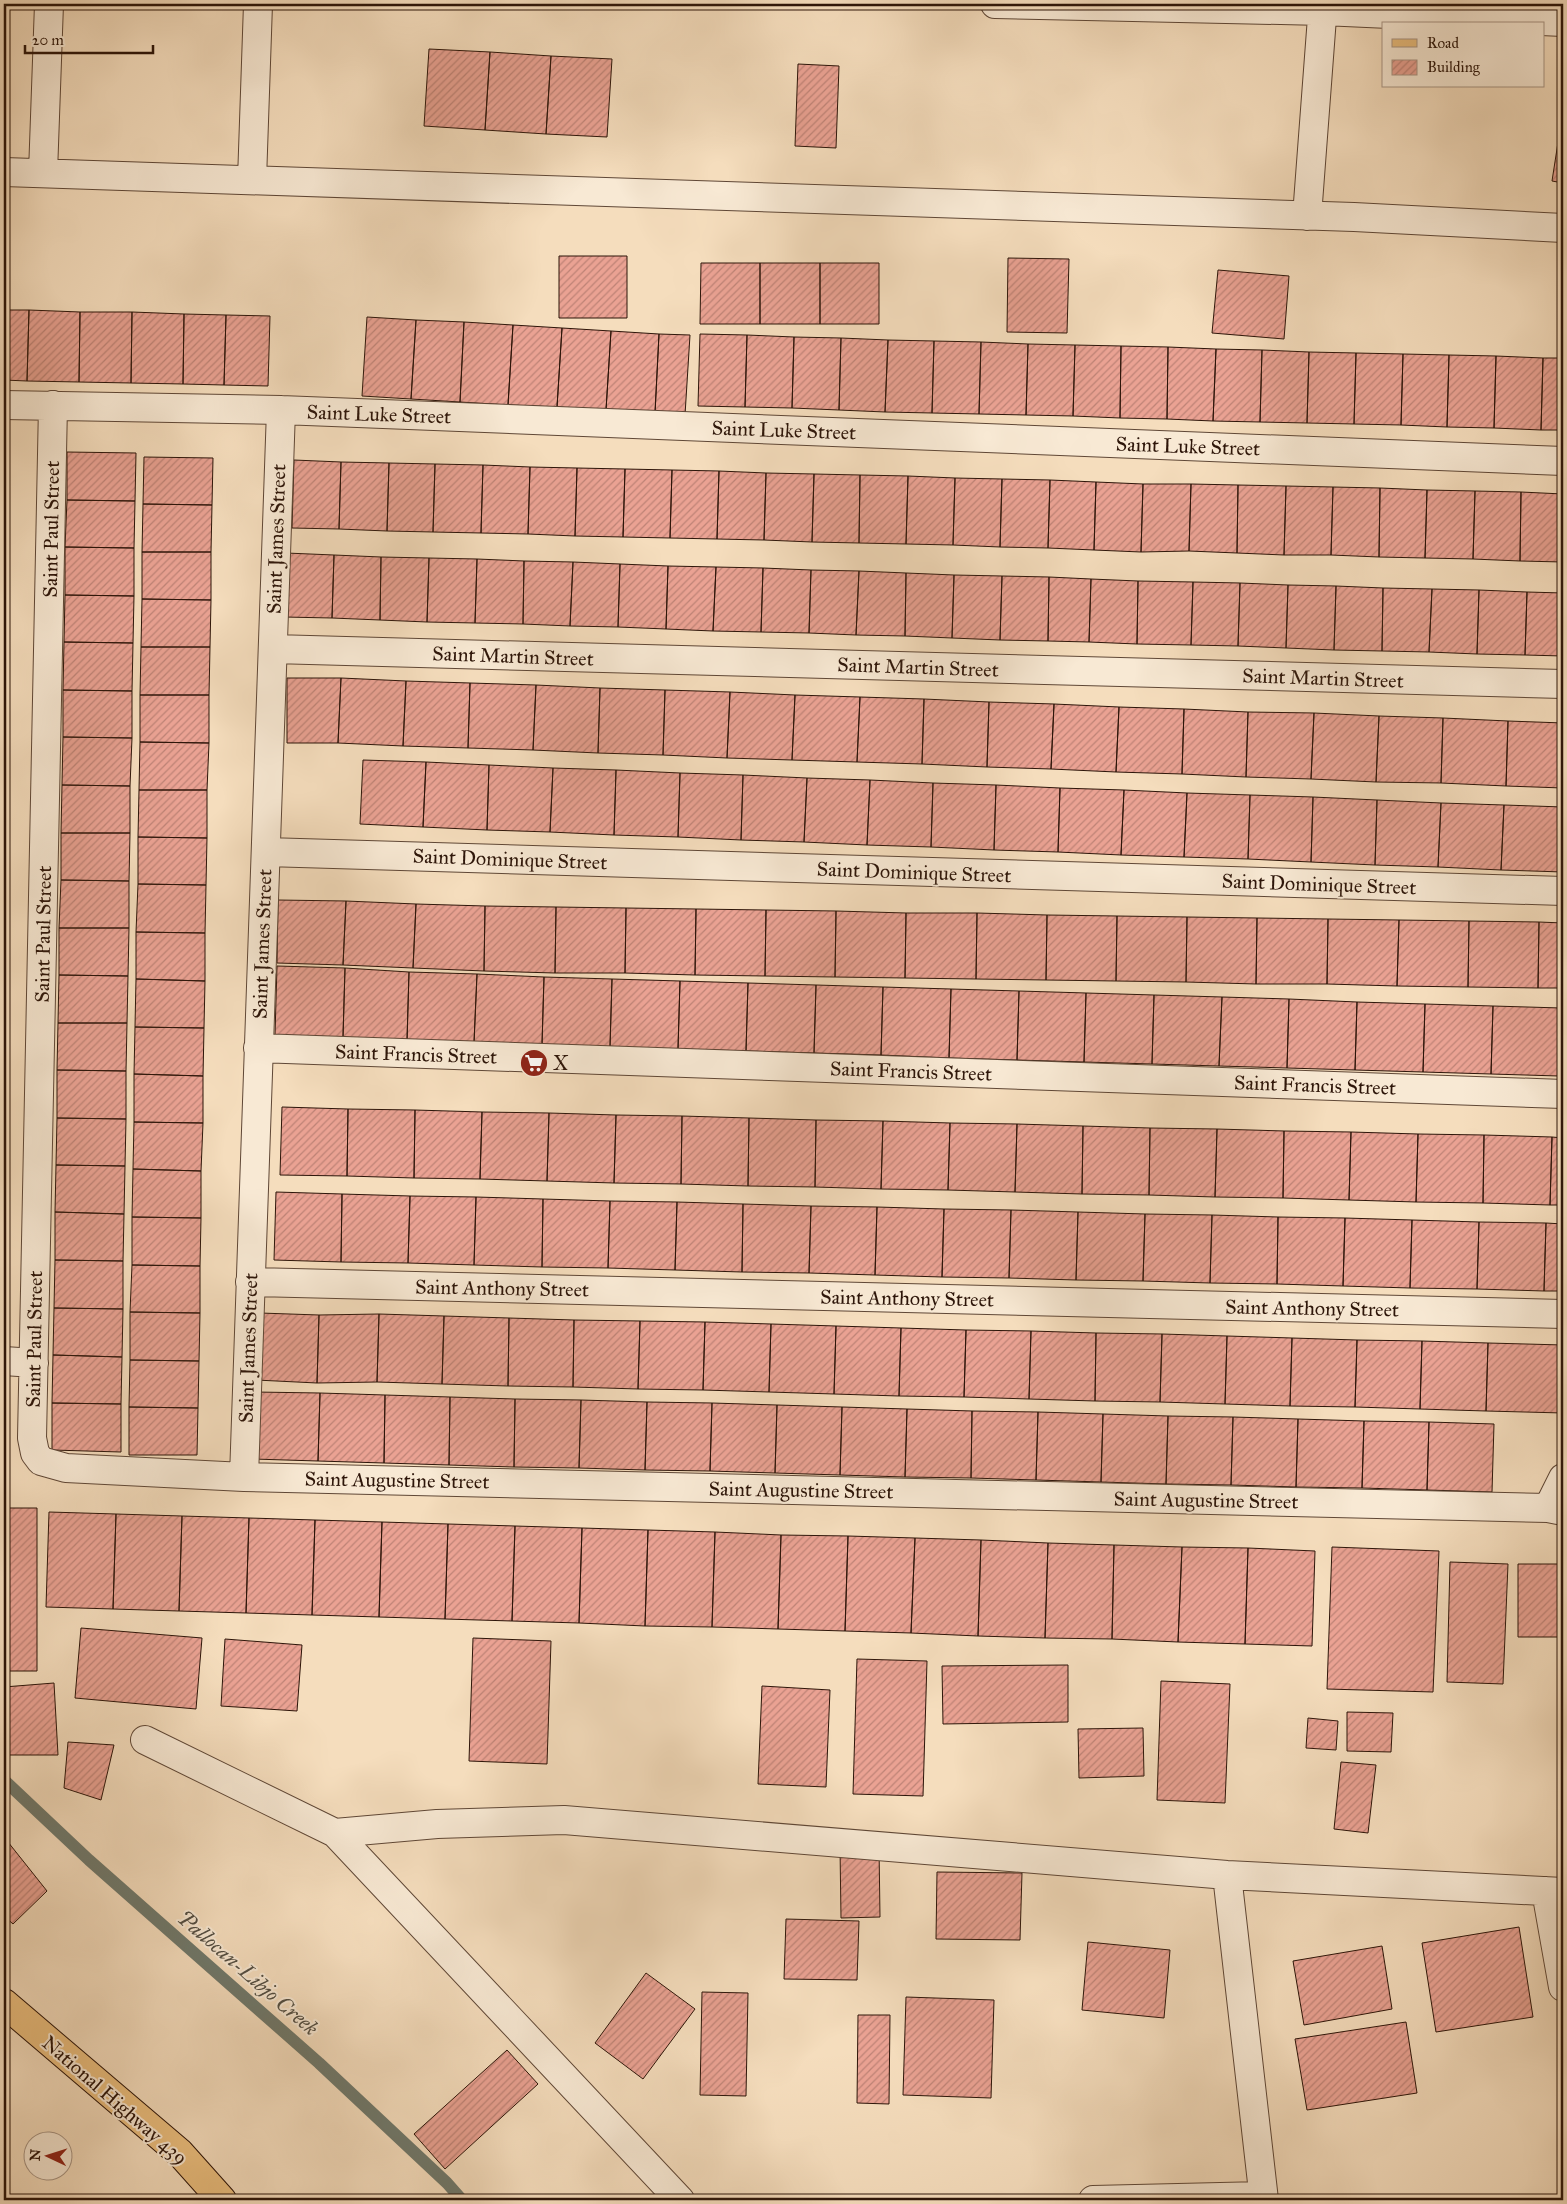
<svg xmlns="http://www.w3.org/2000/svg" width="1567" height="2204" font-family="'IM FELL Great Primer',serif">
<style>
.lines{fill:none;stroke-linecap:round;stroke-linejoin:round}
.stream{stroke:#70796c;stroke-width:12}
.building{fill:url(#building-hatch);stroke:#2d1509}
.minor-casing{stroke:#5f4736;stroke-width:30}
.primary-casing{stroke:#2d1509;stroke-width:30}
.minor{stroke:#f8e9d4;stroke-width:28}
.primary{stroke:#eabe7e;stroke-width:28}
.labels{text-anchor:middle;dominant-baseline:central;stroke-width:4;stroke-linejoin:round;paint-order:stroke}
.street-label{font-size:20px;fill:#2d1509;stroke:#f8e9d4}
.poi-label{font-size:20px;fill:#2d1509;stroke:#f8e9d4;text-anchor:start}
.water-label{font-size:21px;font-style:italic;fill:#544f43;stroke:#f8e9d4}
</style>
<defs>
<pattern id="building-hatch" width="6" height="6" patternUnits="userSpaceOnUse" patternTransform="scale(1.25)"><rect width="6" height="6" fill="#eaa293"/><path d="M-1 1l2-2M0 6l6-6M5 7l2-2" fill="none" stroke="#be8376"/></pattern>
</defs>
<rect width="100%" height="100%" fill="#f5ddbd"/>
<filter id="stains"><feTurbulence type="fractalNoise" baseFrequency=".004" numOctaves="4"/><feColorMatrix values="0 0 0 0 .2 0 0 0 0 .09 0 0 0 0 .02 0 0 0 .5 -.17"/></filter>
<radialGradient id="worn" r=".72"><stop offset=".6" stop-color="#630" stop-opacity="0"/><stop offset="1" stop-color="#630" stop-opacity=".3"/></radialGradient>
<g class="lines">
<path class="stream" d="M4,1780L89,1860L319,2063L447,2183L462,2200"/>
</g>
<path class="building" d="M429,49L490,52L485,130L424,126Z
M490,52L551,56L546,134L485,130Z
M551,56L612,59L607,137L546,134Z
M798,64L839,66L836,148L795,146Z
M1561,123H1563V183L1552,181Z
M559,256H627V318H559Z
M1008,258L1069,259L1067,333L1007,332Z
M701,263H760V324H700Z
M760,263H820V324H760Z
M820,263H879V324H820Z
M1218,270L1289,276L1284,339L1212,333Z
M4,310H29L27,381L4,380Z
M29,310L80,312L79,382L27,381Z
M80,312H132L131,383L79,382Z
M132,312L184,314L183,384L131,383Z
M184,314L226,315L224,385L183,384Z
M226,315L270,316L268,386L224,385Z
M367,317L416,320L411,399L362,396Z
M416,320L464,322L460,402L411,399Z
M464,322L513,325L508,405L460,402Z
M513,325L562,328L557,407L508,405Z
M562,328L611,331L606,410L557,407Z
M611,331L659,334L655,413L606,410Z
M659,334L690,335L685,415L655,413Z
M700,334L747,335L745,407L698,406Z
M747,335L794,337L792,408L745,407Z
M794,337L841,338L839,410L792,408Z
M841,338L888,340L885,412L839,410Z
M888,340L934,341L932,413L885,412Z
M934,341L981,342L979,414L932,413Z
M981,342L1028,344L1026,415L979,414Z
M1028,344L1075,345L1073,416L1026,415Z
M1075,345L1121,346L1120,418L1073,416Z
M1121,346L1168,347L1167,419L1120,418Z
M1168,347L1216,349L1213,421L1167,419Z
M1216,349L1262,350L1260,422L1213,421Z
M1262,350L1309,352L1307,423L1260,422Z
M1309,352L1356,353L1354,424L1307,423Z
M1356,353L1403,354L1401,425L1354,424Z
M1403,354L1449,355L1447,427L1401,425Z
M1449,355L1496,356L1494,428L1447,427Z
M1496,356L1543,358L1541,430L1494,428Z
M1543,358H1563V430H1541Z
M67,452L136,453L135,501L67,500Z
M144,457L213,458L212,505L143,504Z
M294,460L341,462L339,529L292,528Z
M341,462L389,463L387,531L339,529Z
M389,463L435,464L433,532L387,531Z
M435,464L483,465L481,533L433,532Z
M483,465L530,467L528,534L481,533Z
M530,467L577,468L575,536L528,534Z
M577,468L625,469L623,537L575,536Z
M625,469L672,470L670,538L623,537Z
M672,470L719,471L717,539L670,538Z
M719,471L766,473L764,540L717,539Z
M766,473L814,474L812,542L764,540Z
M814,474L860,475L859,543L812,542Z
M860,475L908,476L906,544L859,543Z
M908,476L955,478L953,545L906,544Z
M955,478L1002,479L1000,547L953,545Z
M1002,479L1050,480L1048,548L1000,547Z
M1050,480L1096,482L1094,550L1048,548Z
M1096,482L1143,484L1141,552L1094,550Z
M1143,484H1191L1189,551L1141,552Z
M1191,484L1238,485L1237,553L1189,551Z
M1238,485L1286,486L1284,555L1237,553Z
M1286,486L1333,487L1331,555H1284Z
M1333,487L1380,488L1379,557L1331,555Z
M1380,488L1427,490L1425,558L1379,557Z
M1427,490L1475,491L1473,559L1425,558Z
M1475,491L1521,492L1520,561L1473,559Z
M1521,492L1563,494V562L1520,561Z
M67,500L135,501L134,548L65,547Z
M143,504L212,505L211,552H142Z
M65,547L134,548V596L65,595Z
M142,552H211V600L142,599Z
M286,553L334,555L332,618L284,617Z
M334,555L381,557L380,620L332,618Z
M381,557L429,558L427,622L380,620Z
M429,558L477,559L475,623L427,622Z
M477,559L524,561L523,624L475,623Z
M524,561L573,562L570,626L523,624Z
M573,562L620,564L618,627L570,626Z
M620,564L668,566L666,629L618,627Z
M668,566L716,567L713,631L666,629Z
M716,567L763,568L761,632L713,631Z
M763,568L811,570L809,633L761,632Z
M811,570L859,571L856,635L809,633Z
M859,571L906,573L905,636L856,635Z
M906,573L954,575L952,638L905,636Z
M954,575L1002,576L1000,640L952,638Z
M1002,576L1049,577L1048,641L1000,640Z
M1049,577L1091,579L1089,642L1048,641Z
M1091,579L1138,581L1137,644L1089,642Z
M1138,581L1193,582L1191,645L1137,644Z
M1193,582L1240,583L1238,646L1191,645Z
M1240,583L1288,585L1286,648L1238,646Z
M1288,585L1336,586L1334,650L1286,648Z
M1336,586L1383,588L1382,651L1334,650Z
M1383,588L1432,589L1429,652L1382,651Z
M1432,589L1479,590L1477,654L1429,652Z
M1479,590L1527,592L1525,655L1477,654Z
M1527,592L1563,593V656L1525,655Z
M65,595L134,596L133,643L64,642Z
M142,599L211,600L210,647H141Z
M64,642L133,643L132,691L63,690Z
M141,647H210L209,695H140Z
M287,678H341L338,743H287Z
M341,678L406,681L403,746L338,743Z
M406,681L470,683L468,748L403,746Z
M470,683L536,685L533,750L468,748Z
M536,685L600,688L598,753L533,750Z
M600,688L665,690L663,755L598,753Z
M63,690L132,691V738L63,737Z
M665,690L730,692L727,758L663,755Z
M730,692L795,695L792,760L727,758Z
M140,695H209V743L140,742Z
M795,695L860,697L857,762L792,760Z
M860,697L924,699L922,764L857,762Z
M924,699L989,702L987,767L922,764Z
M989,702L1054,704L1051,769L987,767Z
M1054,704L1119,707L1116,772L1051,769Z
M1119,707L1184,709L1182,774L1116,772Z
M1184,709L1248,712L1246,777L1182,774Z
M1248,712L1314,713L1311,779L1246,777Z
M1314,713L1379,716L1376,782L1311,779Z
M1379,716L1443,718L1441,783L1376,782Z
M1443,718L1508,721L1506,786L1441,783Z
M1508,721L1563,723V788L1506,786Z
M63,737L132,738L130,786L62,785Z
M140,742L209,743L207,790H139Z
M363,760L426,762L423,827L360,824Z
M426,762L489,765L487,830L423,827Z
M489,765L553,768L550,832L487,830Z
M553,768L616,770L614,835L550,832Z
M616,770L680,773L678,837L614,835Z
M680,773L743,775L741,840L678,837Z
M743,775L807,778L804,842L741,840Z
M807,778L870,780L867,845L804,842Z
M870,780L933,783L931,847L867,845Z
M933,783L996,785L994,850L931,847Z
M62,785L130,786V833H61Z
M996,785L1060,788L1058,852L994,850Z
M1060,788L1124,790L1121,855L1058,852Z
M139,790H207V838L138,837Z
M1124,790L1187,793L1184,857L1121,855Z
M1187,793L1250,795L1248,859L1184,857Z
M1250,795L1313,797L1311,862L1248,859Z
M1313,797L1377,800L1375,865L1311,862Z
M1377,800L1441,803L1438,867L1375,865Z
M1441,803L1504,805L1501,870L1438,867Z
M1504,805L1563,807V872L1501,870Z
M61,833H130L129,881L61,880Z
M138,837L207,838L206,885L138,884Z
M61,880L129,881V928H59Z
M138,884L206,885L205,933L136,932Z
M278,900L346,901L343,965L277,963Z
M346,901L416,904L413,968L343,965Z
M416,904L485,906L484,971L413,968Z
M485,906L556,907L555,973L484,971Z
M556,907L626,908L625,973H555Z
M626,908L696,909L695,975L625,973Z
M696,909L766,910L765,976L695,975Z
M766,910L836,911L835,977L765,976Z
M836,911L906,913L905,978L835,977Z
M906,913H977L976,979L905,978Z
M977,913L1047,915L1046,980L976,979Z
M1047,915L1117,916L1116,981L1046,980Z
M1117,916L1187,917L1186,982L1116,981Z
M1187,917L1257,918L1256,984L1186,982Z
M1257,918L1328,919L1327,984H1256Z
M1328,919L1399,920L1397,986L1327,984Z
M1399,920L1469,921L1468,987L1397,986Z
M1469,921L1539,922L1538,988L1468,987Z
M1539,922L1563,923V988H1538Z
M59,928H129L128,976L59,975Z
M136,932L205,933V981L136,979Z
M277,966L345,968L343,1037L275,1035Z
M345,968L409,972L407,1041L343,1037Z
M409,972L477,974L474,1043L407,1041Z
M477,974L544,977L542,1045L474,1043Z
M59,975L128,976L127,1023H58Z
M544,977L612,979L610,1047L542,1045Z
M136,979L205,981L204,1028L135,1027Z
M612,979L680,981L678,1049L610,1047Z
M680,981L748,983L746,1051L678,1049Z
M748,983L816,985L814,1053L746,1051Z
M816,985L883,987L881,1055L814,1053Z
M883,987L951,989L949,1058L881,1055Z
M951,989L1019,991L1017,1060L949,1058Z
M1019,991L1086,993L1084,1062L1017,1060Z
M1086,993L1154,995L1152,1064L1084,1062Z
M1154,995L1222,997L1219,1066L1152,1064Z
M1222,997L1289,999L1287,1068L1219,1066Z
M1289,999L1357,1002L1355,1070L1287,1068Z
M1357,1002L1425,1004L1423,1072L1355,1070Z
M1425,1004L1493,1006L1491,1074L1423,1072Z
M1493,1006L1561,1008L1559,1076L1491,1074Z
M1561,1008H1563V1076H1559Z
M58,1023H127L126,1071L57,1070Z
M135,1027L204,1028L203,1076L134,1074Z
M57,1070L126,1071V1119L57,1118Z
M134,1074L203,1076V1123L134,1122Z
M282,1107L348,1109L347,1176L280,1175Z
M348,1109L415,1110L414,1178L347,1176Z
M415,1110L482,1112L480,1179L414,1178Z
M482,1112L549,1113L547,1181L480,1179Z
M549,1113L616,1115L614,1183L547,1181Z
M616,1115L682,1116L681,1184L614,1183Z
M682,1116L749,1118L748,1186L681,1184Z
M57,1118L126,1119L125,1166L56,1165Z
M749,1118L816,1120L815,1187L748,1186Z
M816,1120L883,1121L881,1189L815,1187Z
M883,1121L950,1123L948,1190L881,1189Z
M134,1122L203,1123L201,1171L133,1169Z
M950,1123L1017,1124L1015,1192L948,1190Z
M1017,1124L1083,1126L1082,1194L1015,1192Z
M1083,1126L1150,1128L1149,1195L1082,1194Z
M1150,1128L1217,1129L1215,1197L1149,1195Z
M1217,1129L1284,1131L1283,1198L1215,1197Z
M1284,1131L1351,1132L1349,1200L1283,1198Z
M1351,1132L1418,1134L1416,1202L1349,1200Z
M1418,1134L1484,1135L1483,1203L1416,1202Z
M1484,1135L1552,1137L1550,1205L1483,1203Z
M1552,1137L1563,1138V1205H1550Z
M56,1165L125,1166L124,1214L55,1212Z
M133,1169L201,1171V1218L132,1217Z
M276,1192L342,1194L341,1262L274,1260Z
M342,1194L410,1196L408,1263L341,1262Z
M410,1196L476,1197L474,1265L408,1263Z
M476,1197L543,1199L542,1267L474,1265Z
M543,1199L610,1201L608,1268L542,1267Z
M610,1201L677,1202L675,1270L608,1268Z
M677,1202L743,1204L742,1272L675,1270Z
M743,1204L811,1206L809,1273L742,1272Z
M811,1206L877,1207L875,1275L809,1273Z
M877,1207L944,1209L942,1277L875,1275Z
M944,1209L1011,1210L1009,1278L942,1277Z
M1011,1210L1078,1212L1076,1280L1009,1278Z
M55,1212L124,1214L123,1261L55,1260Z
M1078,1212L1145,1214L1143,1281L1076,1280Z
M1145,1214L1212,1215L1210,1283L1143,1281Z
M1212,1215L1278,1217L1277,1284L1210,1283Z
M132,1217L201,1218L200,1266L132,1265Z
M1278,1217L1345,1218L1343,1286L1277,1284Z
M1345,1218L1412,1220L1410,1288L1343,1286Z
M1412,1220L1479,1222L1477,1289L1410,1288Z
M1479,1222L1546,1223L1544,1291L1477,1289Z
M1546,1223L1563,1224V1291H1544Z
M55,1260L123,1261V1309L54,1308Z
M132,1265L200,1266V1313L130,1312Z
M54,1308L123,1309L122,1357L53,1355Z
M130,1312L200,1313L199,1361L130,1360Z
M260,1313L319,1315L317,1383L256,1380Z
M379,1314L377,1382L317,1383L319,1315Z
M379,1314L444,1316L442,1384L377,1382Z
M444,1316L509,1318L508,1386L442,1384Z
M509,1318L574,1320L573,1387L508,1386Z
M574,1320L640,1321L638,1389L573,1387Z
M640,1321L705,1322L703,1390L638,1389Z
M705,1322L771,1324L769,1392L703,1390Z
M771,1324L836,1326L834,1394L769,1392Z
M836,1326L901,1328L899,1396L834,1394Z
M901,1328L966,1330L964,1397L899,1396Z
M966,1330L1031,1331L1029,1399L964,1397Z
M1031,1331L1096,1333L1095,1401L1029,1399Z
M1096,1333L1162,1334L1160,1402L1095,1401Z
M1162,1334L1227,1336L1225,1404L1160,1402Z
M1227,1336L1292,1338L1290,1406L1225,1404Z
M1292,1338L1357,1340L1355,1407L1290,1406Z
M1357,1340L1422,1341L1420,1409L1355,1407Z
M1422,1341L1488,1343L1486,1411L1420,1409Z
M1488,1343L1563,1345V1413L1486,1411Z
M53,1355L122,1357L121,1404L52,1403Z
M130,1360L199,1361L198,1408L129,1407Z
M255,1392L320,1393L318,1461L253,1459Z
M320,1393L385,1395L384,1463L318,1461Z
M385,1395L450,1397L449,1465L384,1463Z
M450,1397L515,1399L514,1467L449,1465Z
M515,1399L581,1400L579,1468L514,1467Z
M581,1400L647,1402L645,1470L579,1468Z
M647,1402L712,1403L710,1471L645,1470Z
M52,1403L121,1404V1452L52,1450Z
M712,1403L777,1405L775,1473L710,1471Z
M777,1405L842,1407L840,1475L775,1473Z
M129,1407L198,1408L197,1455H129Z
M842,1407L907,1409L905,1477L840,1475Z
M907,1409L972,1411L971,1478L905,1477Z
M972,1411L1038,1412L1036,1480L971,1478Z
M1038,1412L1103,1414L1101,1482L1036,1480Z
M1103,1414L1168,1416L1166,1484L1101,1482Z
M1168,1416L1233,1417L1231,1485L1166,1484Z
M1233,1417L1298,1419L1296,1487L1231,1485Z
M1298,1419L1364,1421L1362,1488L1296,1487Z
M1364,1421L1429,1422L1427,1490L1362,1488Z
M1429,1422L1494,1424L1492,1492L1427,1490Z
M4,1508H37V1671H4Z
M49,1512L116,1514L113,1609L46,1607Z
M116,1514L182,1516L179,1611L113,1609Z
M182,1516L249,1518L246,1613L179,1611Z
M249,1518L315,1520L312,1615L246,1613Z
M315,1520L382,1522L379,1617L312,1615Z
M382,1522L448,1524L445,1619L379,1617Z
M448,1524L515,1526L512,1621L445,1619Z
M515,1526L582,1528L579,1623L512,1621Z
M582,1528L648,1530L645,1626L579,1623Z
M648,1530L715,1532L712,1627L645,1626Z
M715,1532L781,1535L778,1629L712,1627Z
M781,1535L848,1536L845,1631L778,1629Z
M848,1536L915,1538L911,1633L845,1631Z
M915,1538L981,1540L978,1636L911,1633Z
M981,1540L1048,1543L1045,1638L978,1636Z
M1048,1543L1114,1545L1112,1639L1045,1638Z
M1114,1545L1182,1547L1178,1642L1112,1639Z
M1182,1547L1248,1548L1245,1644L1178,1642Z
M1332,1547L1439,1551L1433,1692L1327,1689Z
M1248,1548L1315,1551L1312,1646L1245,1644Z
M1450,1562L1508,1564L1503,1684L1447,1682Z
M1518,1564H1563V1637H1518Z
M81,1628L202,1638L196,1709L75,1698Z
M473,1638L551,1641L547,1764L469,1761Z
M225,1639L302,1645L297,1711L221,1706Z
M857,1659L927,1661L923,1796L853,1794Z
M1068,1665V1722L943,1724L942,1666Z
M1161,1681L1230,1684L1225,1803L1157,1800Z
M54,1683L58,1755H4V1687Z
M762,1686L830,1690L826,1787L758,1784Z
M1347,1712L1393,1713L1391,1752L1347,1751Z
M1308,1718L1338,1721L1336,1750L1306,1748Z
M1143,1728L1144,1776L1079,1778L1078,1729Z
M68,1742L114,1745L101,1800L64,1788Z
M1341,1762L1376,1765L1368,1833L1334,1829Z
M4,1837L47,1891L13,1924L4,1916Z
M879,1847L880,1917L841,1918L840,1848Z
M937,1872L1022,1873L1020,1940L936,1939Z
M786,1919L859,1921L857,1980L784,1979Z
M1519,1927L1533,2017L1436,2032L1422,1943Z
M1088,1942L1170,1950L1164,2018L1082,2010Z
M1382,1946L1392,2009L1304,2025L1293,1961Z
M646,1973L695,2009L643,2079L595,2043Z
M702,1992L748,1993L746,2096L700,2095Z
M906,1997L994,2000L991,2098L903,2095Z
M858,2015H890L889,2104L857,2103Z
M1406,2022L1417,2093L1307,2110L1295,2039Z
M507,2050L538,2084L445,2169L414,2134Z"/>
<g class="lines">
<defs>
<path id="minor" d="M995,4L1323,11L1563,22
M4,172L1354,217L1563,228
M43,173L49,4
M252,180L258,4
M1307,216L1323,4
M4,405L281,410L1563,461
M53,405L32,1438L35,1453L41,1461L66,1468L244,1477L1548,1508L1563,1511
M273,649L1563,684
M266,852L1563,891
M258,1048L1563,1094
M250,1282L1563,1314
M4,1361L34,1363
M244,1477L281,410
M1548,1508L1563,1478
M145,1740L335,1833L680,2200
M335,1833L437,1824L564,1820L1227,1875L1563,1892
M1227,1875L1264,2200
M1546,1891L1563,1987
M1093,2200L1263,2196"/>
<path id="primary" d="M4,2003L180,2153L222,2200"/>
</defs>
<use href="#minor" class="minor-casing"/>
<use href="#primary" class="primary-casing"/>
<use href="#minor" class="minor"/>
<use href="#primary" class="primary"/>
</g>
<defs>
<symbol id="supermarket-disc" viewBox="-11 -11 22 22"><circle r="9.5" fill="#8f2418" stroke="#f8e9d4"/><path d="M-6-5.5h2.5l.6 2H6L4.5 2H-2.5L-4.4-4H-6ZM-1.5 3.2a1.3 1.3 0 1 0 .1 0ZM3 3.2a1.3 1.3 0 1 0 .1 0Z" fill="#fff"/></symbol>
</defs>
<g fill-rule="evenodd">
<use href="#supermarket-disc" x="518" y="1047" width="32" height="32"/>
</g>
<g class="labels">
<g class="street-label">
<text transform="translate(379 414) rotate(2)">Saint Luke Street</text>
<text transform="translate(784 430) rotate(2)">Saint Luke Street</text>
<text transform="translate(1188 446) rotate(2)">Saint Luke Street</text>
<text transform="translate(51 529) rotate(-89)">Saint Paul Street</text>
<text transform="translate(276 539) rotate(-88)">Saint James Street</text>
<text transform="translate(513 656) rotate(2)">Saint Martin Street</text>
<text transform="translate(918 667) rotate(2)">Saint Martin Street</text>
<text transform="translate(1323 678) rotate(2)">Saint Martin Street</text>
<text transform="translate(510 859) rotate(2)">Saint Dominique Street</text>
<text transform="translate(914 872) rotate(2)">Saint Dominique Street</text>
<text transform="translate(1319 884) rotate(2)">Saint Dominique Street</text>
<text transform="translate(43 934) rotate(-89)">Saint Paul Street</text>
<text transform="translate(262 944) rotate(-88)">Saint James Street</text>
<text transform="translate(416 1054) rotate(2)">Saint Francis Street</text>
<text transform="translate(911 1071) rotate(2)">Saint Francis Street</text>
<text transform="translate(1315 1085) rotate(2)">Saint Francis Street</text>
<text transform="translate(502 1288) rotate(1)">Saint Anthony Street</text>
<text transform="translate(907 1298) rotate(1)">Saint Anthony Street</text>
<text transform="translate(1312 1308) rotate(1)">Saint Anthony Street</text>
<text transform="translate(34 1339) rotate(-89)">Saint Paul Street</text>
<text transform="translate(248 1348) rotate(-88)">Saint James Street</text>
<text transform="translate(397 1480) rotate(1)">Saint Augustine Street</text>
<text transform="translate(801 1490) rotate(1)">Saint Augustine Street</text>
<text transform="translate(1206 1500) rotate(1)">Saint Augustine Street</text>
<text transform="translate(115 2100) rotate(41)">National Highway 439</text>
</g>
<g class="poi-label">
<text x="553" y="1063">X</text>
</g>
<g class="water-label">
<text transform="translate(248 1973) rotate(41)">Pallocan-Libjo Creek</text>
</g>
</g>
<rect width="1567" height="2204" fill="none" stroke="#f5ddbd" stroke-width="20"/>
<rect x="5" y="5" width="1557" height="2194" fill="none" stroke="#2d1509" stroke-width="2.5"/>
<rect x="10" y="10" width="1547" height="2184" fill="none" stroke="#2d1509"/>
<rect x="1382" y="22" width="162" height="65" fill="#f8e9d4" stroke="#a79483"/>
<rect x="1392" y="39" width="25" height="8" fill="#eabe7e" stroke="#a79483"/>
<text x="1427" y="48" font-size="15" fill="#2d1509">Road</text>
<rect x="1392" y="60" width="25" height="15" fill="url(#building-hatch)" stroke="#a79483"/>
<text x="1427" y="72" font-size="15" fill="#2d1509">Building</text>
<g transform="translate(48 2156) rotate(274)"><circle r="24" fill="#f8e9d4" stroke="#a79483"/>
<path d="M0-4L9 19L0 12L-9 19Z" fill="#8f2418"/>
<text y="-8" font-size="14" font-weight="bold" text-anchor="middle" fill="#2d1509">N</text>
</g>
<path d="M25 45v8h128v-8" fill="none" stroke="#2d1509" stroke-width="2.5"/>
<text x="32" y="45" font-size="15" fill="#2d1509" stroke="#f8e9d4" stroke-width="4" paint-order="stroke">20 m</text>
<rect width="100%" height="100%" filter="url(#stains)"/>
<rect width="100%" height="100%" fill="url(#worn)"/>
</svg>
